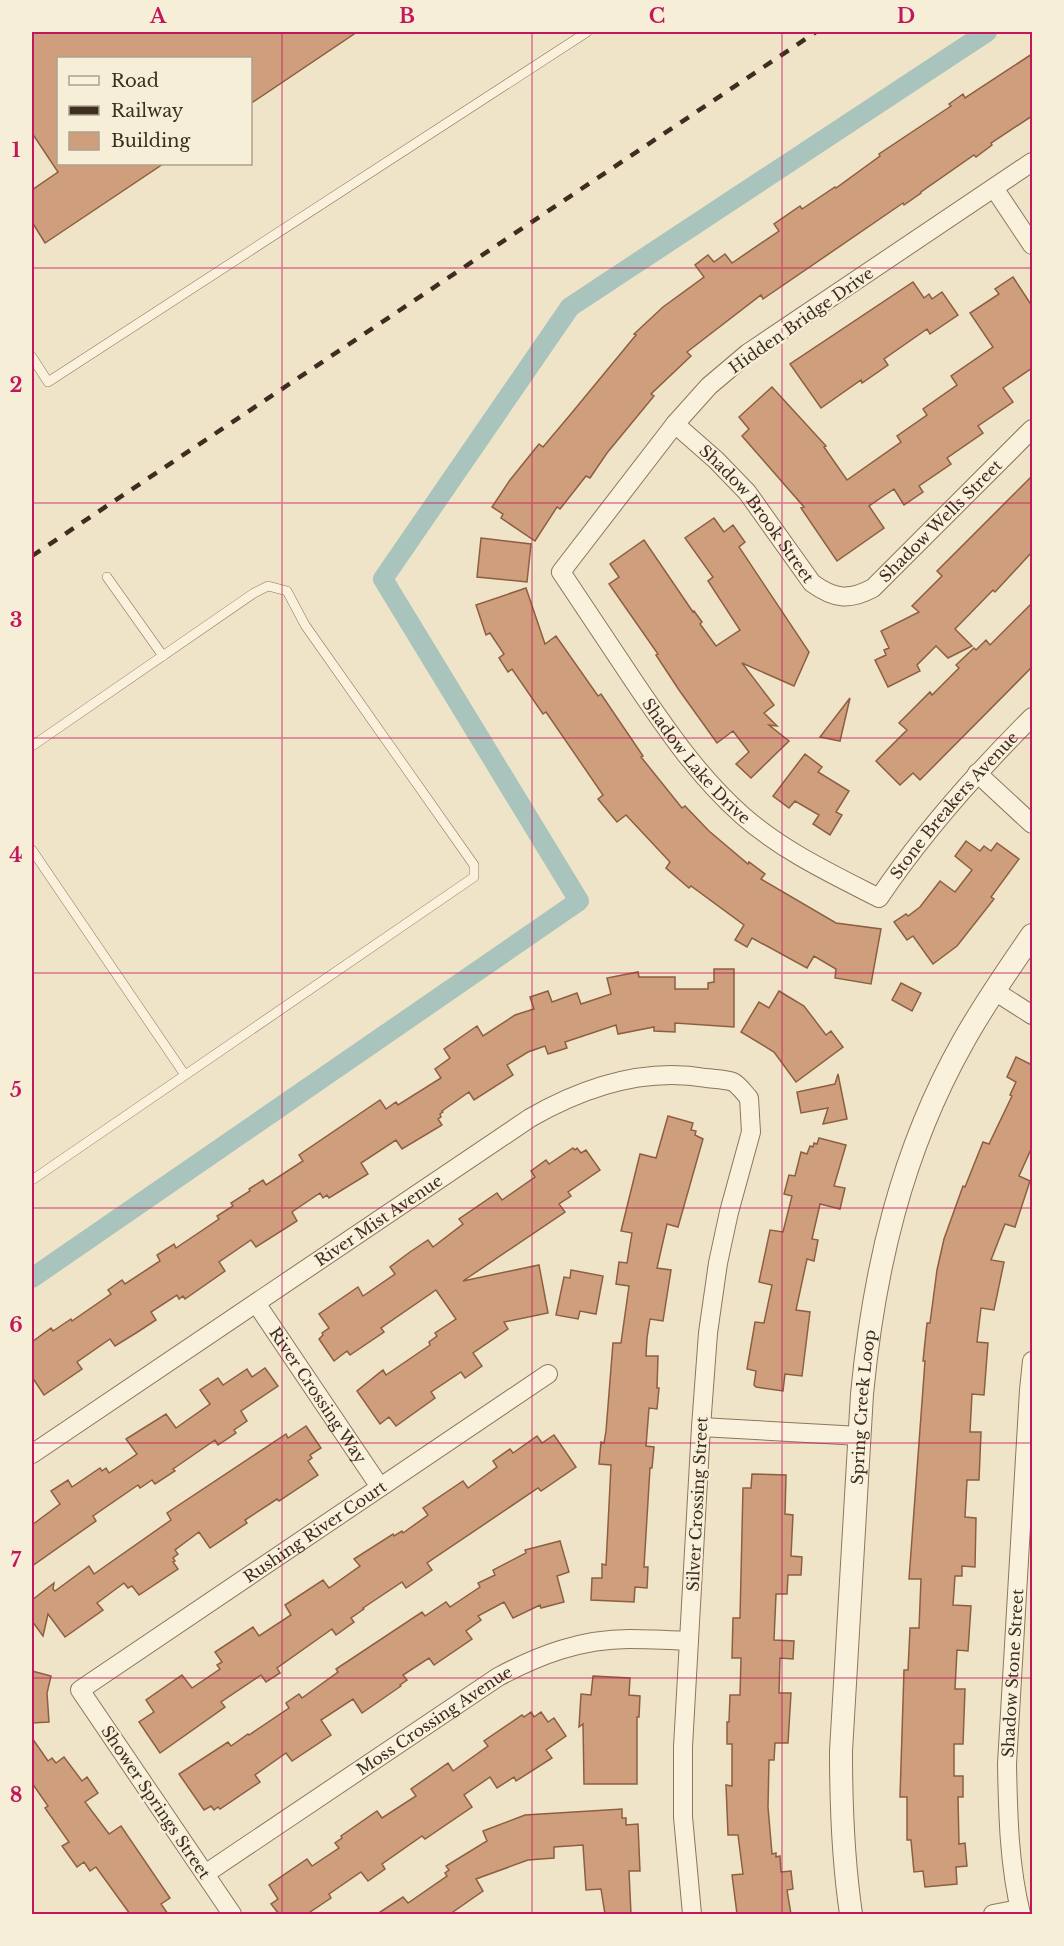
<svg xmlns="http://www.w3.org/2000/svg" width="1064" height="1946" font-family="'Libre Baskerville',serif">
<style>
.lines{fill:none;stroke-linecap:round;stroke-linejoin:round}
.canal{stroke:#a9c4bc;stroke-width:20}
.building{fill:#cf9f7d;stroke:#8d5f41;stroke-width:1.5}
.service-casing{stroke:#8d765c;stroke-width:10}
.minor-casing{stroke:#8d765c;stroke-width:20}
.tertiary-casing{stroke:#8d765c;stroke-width:24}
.service{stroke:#faf1dc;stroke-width:9}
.minor{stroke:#faf1dc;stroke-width:18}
.tertiary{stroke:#faf1dc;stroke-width:22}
.rail{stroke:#3d2e20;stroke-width:4.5;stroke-dasharray:10 10;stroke-linecap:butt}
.grid{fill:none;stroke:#c2185b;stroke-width:1.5;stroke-opacity:0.55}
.labels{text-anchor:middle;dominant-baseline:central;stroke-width:4.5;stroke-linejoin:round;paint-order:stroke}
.street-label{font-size:16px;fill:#3d2e20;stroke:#f7eed8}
.neatline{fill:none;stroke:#c2185b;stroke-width:2}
.grid-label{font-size:20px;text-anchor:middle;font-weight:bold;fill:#c2185b}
</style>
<rect width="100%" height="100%" fill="#f0e4c8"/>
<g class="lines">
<path class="canal" d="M32,1278L579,901L383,579L570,307L987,32"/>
</g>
<path class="building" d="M32,32H357L250,104V58H58V164H163L45,243L32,222V190L58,172L32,133Z
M1032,54V116L991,143L992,145L976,157L974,155L921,192V193L904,205L903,203L763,299L761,295L687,352L691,356L651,394L654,396L607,453L590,478L586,476L560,509L557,507L535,541L501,518L503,514L492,507L510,480L539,444L543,447L570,415L636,335L634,334L663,307L704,277L695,265L708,255L714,262L725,254L732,263L779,231L774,224L800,206L802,209L835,187L836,188L880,156L879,154L951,106L949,104L963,94L965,98Z
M1013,277L1032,306V368L1003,388L1013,402L978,426L983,433L947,458L951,464L919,486L923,492L904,505L894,489L869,506L884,528L837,561L801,508L804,507L742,436L749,429L739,417L772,387L826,446L824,447L847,480L901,442L897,436L927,415L923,409L957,385L951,376L993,347L970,313L999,294L995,289Z
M913,282L924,298L929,294L932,299L942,292L958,315L930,334L927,329L884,359L888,365L862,383L861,380L821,408L790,364Z
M1032,476V552L995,592L993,590L955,629L972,646L948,658L936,646L917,665L920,671L888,687L875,660L886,655L884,650L889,648L881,631L919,612L912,606L942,576L937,571Z
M714,518L724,532L733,525L745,542L739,547L809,652L794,686L742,663L774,705L764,713L777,726L769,725L789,741L751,778L736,764L749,752L733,731L717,743L679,690L656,655L658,654L609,584L619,577L610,564L644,540L693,612L694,611L702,622L700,624L716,646L740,630L708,581L713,577L685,538Z
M481,538L531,544L527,582L477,577Z
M526,588L545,644L556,636L598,696L601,694L643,756L641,757L682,808L685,806L709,831L748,864L749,862L765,874L761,879L836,923L881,929L871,984L835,978L836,969L814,956L807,968L752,938L747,947L735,940L744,925L691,886L689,888L666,868L670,862L626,815L617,822L598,799L603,795L546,712L543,714L512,669L508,672L499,658L504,654L490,633L486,635L476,605Z
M1032,603V667L920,780L913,773L900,785L876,761L907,730L899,723L930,692L932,695L959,668L956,665L974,648L976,650L986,640L990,645Z
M850,698L840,741L820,737Z
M805,754L822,767L818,772L849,791L836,812L842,815L830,835L813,824L819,815L795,801L789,808L773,796Z
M966,841L980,851L984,846L991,851L997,843L1019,859L991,897L994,899L957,946L933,964L913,936L907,940L894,922L906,914L908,916L920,907L940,881L955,892L972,870L955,856Z
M714,969H734V1027L675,1023V1032L654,1031V1027L618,1034L616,1025L565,1042L567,1048L548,1054L545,1046L528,1052L507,1065L513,1075L474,1100L469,1092L442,1111L443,1112L440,1114L441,1117L438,1119L442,1125L402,1149L396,1140L361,1163L368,1174L329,1198L327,1195L323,1198L320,1193L292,1212L297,1221L256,1247L251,1240L219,1262L225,1271L185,1299L183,1296L179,1299L177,1295L151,1312L156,1320L136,1333L115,1346L110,1339L77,1362L82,1369L44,1395L32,1377V1342L51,1328L53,1331L71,1319L72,1321L111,1294L108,1290L122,1280L125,1284L160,1261L157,1255L174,1244L176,1248L219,1219L217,1216L233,1206L231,1203L250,1191L249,1189L263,1180L266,1185L303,1161L299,1155L380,1100L386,1109L396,1102L398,1105L441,1078L435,1069L450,1058L444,1049L477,1026L483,1036L515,1015L534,1009L530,997L548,991L552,1002L577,993L581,1004L611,994L607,978L638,972L639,977H675V989H708V983L714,982Z
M901,983L921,993L912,1011L892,1000Z
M779,991L804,1006L826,1035L831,1031L843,1047L796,1082L774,1052L741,1032L759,1002L769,1008Z
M1016,1057L1032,1065V1147L1019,1176L1030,1181L1015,1227L1005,1224L991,1260L1004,1262L994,1310L981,1308L977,1342L988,1343L984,1395L972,1394L970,1432H981L979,1480H967L965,1517L976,1518L975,1567L962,1566V1576H955L953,1605L971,1606L968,1651L957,1650L955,1689H965L963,1744H954V1776H963V1797H958L959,1844L965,1843L967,1866L956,1867L957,1884L925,1887L923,1871L914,1872L911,1840H907V1797H900L904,1670H908L910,1628H919L921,1579H909L925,1361H923L927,1323H930L937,1270L944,1239L963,1186L965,1187L983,1142L989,1144L1012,1096L1010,1095L1016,1082L1007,1077Z
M838,1074L847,1119L823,1124L828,1108L801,1113L797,1092L835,1084Z
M668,1116L693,1123L691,1130L696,1131L695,1135L703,1139L678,1227L667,1224L657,1268L671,1270L663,1321L650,1319L647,1338L646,1356H658L657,1388H659L657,1409L649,1408L646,1446L654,1447L652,1468H650L644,1567H648L647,1588L635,1587L634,1602L591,1600L592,1578H602V1564L606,1565L611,1465L599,1464L601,1442L604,1443L606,1431L613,1343H621L629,1286L616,1284L619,1262L627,1263L632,1233L621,1231L640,1154L656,1158Z
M819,1138L846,1145L834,1186L845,1188L840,1209L820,1204L812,1239L818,1240L814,1261L807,1259L796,1310L810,1312L802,1376L785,1374L783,1391L756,1387L754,1385L756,1371L747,1369L755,1322L764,1323L772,1285L759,1282L770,1230L783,1232L792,1196L784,1194L789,1175L795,1176L801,1152L807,1154L810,1146L813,1147L814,1143L817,1144Z
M573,1148L575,1150L577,1148L581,1153L586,1150L600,1170L568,1192L571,1196L559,1204L565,1212L463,1281L539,1265L548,1313L504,1322L508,1329L473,1353L482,1366L465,1378L461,1372L431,1392L435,1398L396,1426L389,1417L380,1424L357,1391L383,1370L386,1375L430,1345L429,1342L437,1336L435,1333L456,1319L436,1290L381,1328L384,1332L350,1355L347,1351L334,1361L319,1339L323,1335L322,1333L329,1328L319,1314L358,1287L363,1296L395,1274L390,1267L410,1252L428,1240L433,1247L463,1224L459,1219L497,1193L502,1200L535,1177L531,1171L546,1160L549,1164Z
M571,1270L603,1276L596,1314L580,1311L578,1319L556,1315L564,1277L570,1278Z
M265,1368L278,1386L241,1411L247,1421L234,1430L236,1433L218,1445L215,1440L173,1469L175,1471L155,1484L152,1480L140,1488L138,1485L93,1516L96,1521L32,1566V1525L60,1504L51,1491L68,1480L72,1487L100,1468L102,1471L106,1468L109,1473L137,1454L126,1439L166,1414L176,1428L210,1404L200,1390L218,1378L223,1385L247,1369L252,1377Z
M306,1426L321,1448L310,1455L312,1458L308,1461L318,1475L279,1501L277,1499L245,1520L247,1523L210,1548L199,1532L175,1550L178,1554L173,1558L175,1561L173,1562L178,1569L139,1595L132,1586L128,1588L124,1583L97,1603L103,1610L65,1637L48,1614L43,1636L32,1621V1600L54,1583L53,1589L55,1591L89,1566L94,1574L171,1520L167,1513L286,1434L288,1438Z
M554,1435L576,1467L541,1491L538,1488L427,1563L432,1570L406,1588L402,1582L363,1608L364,1609L351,1618L354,1622L336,1635L332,1629L277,1668L280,1673L266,1682L261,1675L221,1702L225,1707L160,1753L139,1722L154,1712L146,1700L182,1675L192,1688L220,1669L217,1665L222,1662L215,1652L253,1627L259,1636L291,1615L285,1605L323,1580L329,1588L360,1566L354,1559L393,1534L394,1536L402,1531L403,1533L428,1515L423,1508L463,1481L468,1488L497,1467L493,1461L510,1449L513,1453L537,1436L542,1443Z
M752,1474L786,1475L785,1514L793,1515L791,1556L802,1557L801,1575H788L787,1594H776L774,1640L794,1641L793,1659L780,1658L779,1693H791L788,1743H775L774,1760H769L768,1807L772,1854L776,1853V1857L780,1856L781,1872L791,1871L793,1889L787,1890L791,1914H737L732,1875L743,1874L738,1835H728L726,1785L732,1786V1744H727V1722H729L730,1695H740L741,1658H732L733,1618H740L743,1488H751Z
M560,1541L569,1572L557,1576L564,1602L541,1608L540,1605L513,1618L504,1602L478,1616L481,1620L466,1631L472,1639L434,1665L429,1658L403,1675L407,1680L400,1685L401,1686L362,1713L353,1699L321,1720L331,1735L292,1761L286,1753L255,1775L260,1782L220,1809L218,1807L214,1810L211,1806L204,1810L179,1774L228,1742L231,1746L248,1734L249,1735L289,1708L286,1703L299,1694L302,1698L338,1672L336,1669L422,1612L425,1616L446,1602L450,1607L480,1587L478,1583L495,1575L493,1570L526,1553L525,1550Z
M32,1671L51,1676L47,1693L49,1722L32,1723Z
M593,1676L630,1678L629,1695L640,1696L639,1717H637V1784H584L583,1724L579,1727L581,1694L591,1695Z
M531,1712L534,1717L541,1712L548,1722L554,1718L566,1736L546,1750L552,1758L516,1781L514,1777L497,1788L490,1777L464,1795L472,1807L425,1839L422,1836L382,1864L385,1869L368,1881L361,1872L329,1894L331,1898L307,1914H279L271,1904L278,1899L269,1885L307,1859L312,1866L339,1848L335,1843L342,1838L341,1836L377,1811L382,1818L416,1796L411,1789L448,1763L453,1771L488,1746L484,1741L522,1715L524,1717Z
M32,1738L48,1761L52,1758L56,1763L64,1757L82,1781L87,1777L98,1793L85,1802L109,1834L121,1826L170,1898L161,1904L168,1914H130L96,1867L90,1871L84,1862L77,1867L62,1846L69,1842L45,1808L48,1806L32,1783Z
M622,1809V1818H626V1825L638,1824L640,1871H629L631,1914H605L601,1889L586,1890L583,1845L554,1847V1858L528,1860L476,1879L483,1891L450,1914H377L403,1897L408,1903L447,1876L445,1873L449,1870L446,1866L487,1841L483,1831L525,1815Z"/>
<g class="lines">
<defs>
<path id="service" d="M32,357L48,382L587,32
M107,577L163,656
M32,746L254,593L268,586L287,591L305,625L474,865V877L32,1180
M32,850L185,1075"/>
<g id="minor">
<path id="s1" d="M1032,162L748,353L709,386L675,424L561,572C586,610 612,648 637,686C669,733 700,778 743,816C783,851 832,874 879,898C924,831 975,774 1032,717"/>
<path d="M994,188L1032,245"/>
<path id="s2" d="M675,424L716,460L747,492L812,583C834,599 849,601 873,588L1032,429"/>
<path d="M977,773L1032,824"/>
<path d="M993,990L1032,1015"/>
<path id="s3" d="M256,1303L380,1487"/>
<path d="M701,1427L860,1436"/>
<path id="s4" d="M32,1454L530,1118C584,1087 643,1067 706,1078C714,1079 726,1079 733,1082C739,1085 745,1094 749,1098L751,1132L729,1212L718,1263L708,1333L701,1427L683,1747V1817L692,1914"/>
<path id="s5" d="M205,1874L498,1677C539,1655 581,1639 629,1639C649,1639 669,1640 689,1641"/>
<path id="s6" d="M232,1914L80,1690L548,1374"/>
<path d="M993,1914L1019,1909"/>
<path id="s7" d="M1021,1914C1009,1865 1008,1815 1007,1764L1029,1390L1032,1361"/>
</g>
<g id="tertiary">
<path id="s8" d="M851,1914C843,1860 841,1806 841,1751L862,1394C874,1270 901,1152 963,1042C984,1004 1008,970 1032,935"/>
</g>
</defs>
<use href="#service" class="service-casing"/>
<use href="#minor" class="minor-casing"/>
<use href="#tertiary" class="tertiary-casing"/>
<use href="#service" class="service"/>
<use href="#minor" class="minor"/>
<use href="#tertiary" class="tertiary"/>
<path class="rail" d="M32,556L816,32"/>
</g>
<path class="grid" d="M282,32V1914M532,32V1914M782,32V1914M32,268H1032M32,503H1032M32,738H1032M32,973H1032M32,1208H1032M32,1443H1032M32,1678H1032"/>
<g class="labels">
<g class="street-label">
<text transform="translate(801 320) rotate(-35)">Hidden Bridge Drive</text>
<text stroke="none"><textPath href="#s2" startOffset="122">Shadow Brook Street</textPath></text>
<text stroke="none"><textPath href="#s2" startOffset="372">Shadow Wells Street</textPath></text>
<text stroke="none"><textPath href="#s1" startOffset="864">Shadow Lake Drive</textPath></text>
<text stroke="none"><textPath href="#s1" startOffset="1215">Stone Breakers Avenue</textPath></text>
<text stroke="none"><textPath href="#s4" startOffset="418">River Mist Avenue</textPath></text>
<text stroke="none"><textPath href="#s3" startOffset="111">River Crossing Way</textPath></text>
<text stroke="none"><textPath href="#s8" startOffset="508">Spring Creek Loop</textPath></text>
<text transform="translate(697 1504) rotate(-87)">Silver Crossing Street</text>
<text stroke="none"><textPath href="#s6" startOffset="554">Rushing River Court</textPath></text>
<text stroke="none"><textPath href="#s7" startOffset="242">Shadow Stone Street</textPath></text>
<text stroke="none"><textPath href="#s5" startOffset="276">Moss Crossing Avenue</textPath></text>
<text transform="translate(156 1802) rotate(56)">Shower Springs Street</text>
</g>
</g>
<rect width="1064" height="1946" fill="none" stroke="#f7eed8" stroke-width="66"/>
<rect x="57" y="57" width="195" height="108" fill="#f7eed8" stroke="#ada18e" stroke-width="1.5"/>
<rect x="69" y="76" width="30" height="9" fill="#faf1dc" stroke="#ada18e" stroke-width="1.5"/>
<text x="111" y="87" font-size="18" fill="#3d2e20">Road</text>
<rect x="69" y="106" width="30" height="9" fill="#3d2e20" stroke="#ada18e" stroke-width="1.5"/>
<text x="111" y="117" font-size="18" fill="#3d2e20">Railway</text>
<rect x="69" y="132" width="30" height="18" fill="#cf9f7d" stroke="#ada18e" stroke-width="1.5"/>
<text x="111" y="147" font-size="18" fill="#3d2e20">Building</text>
<rect x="33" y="33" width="998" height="1880" class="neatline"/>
<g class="grid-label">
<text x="158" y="23">A</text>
<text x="407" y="23">B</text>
<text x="657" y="23">C</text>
<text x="906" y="23">D</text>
<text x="16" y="157">1</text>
<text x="16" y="392">2</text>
<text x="16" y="627">3</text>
<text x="16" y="862">4</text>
<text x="16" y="1097">5</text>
<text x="16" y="1332">6</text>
<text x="16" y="1567">7</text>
<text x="16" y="1802">8</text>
</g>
</svg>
